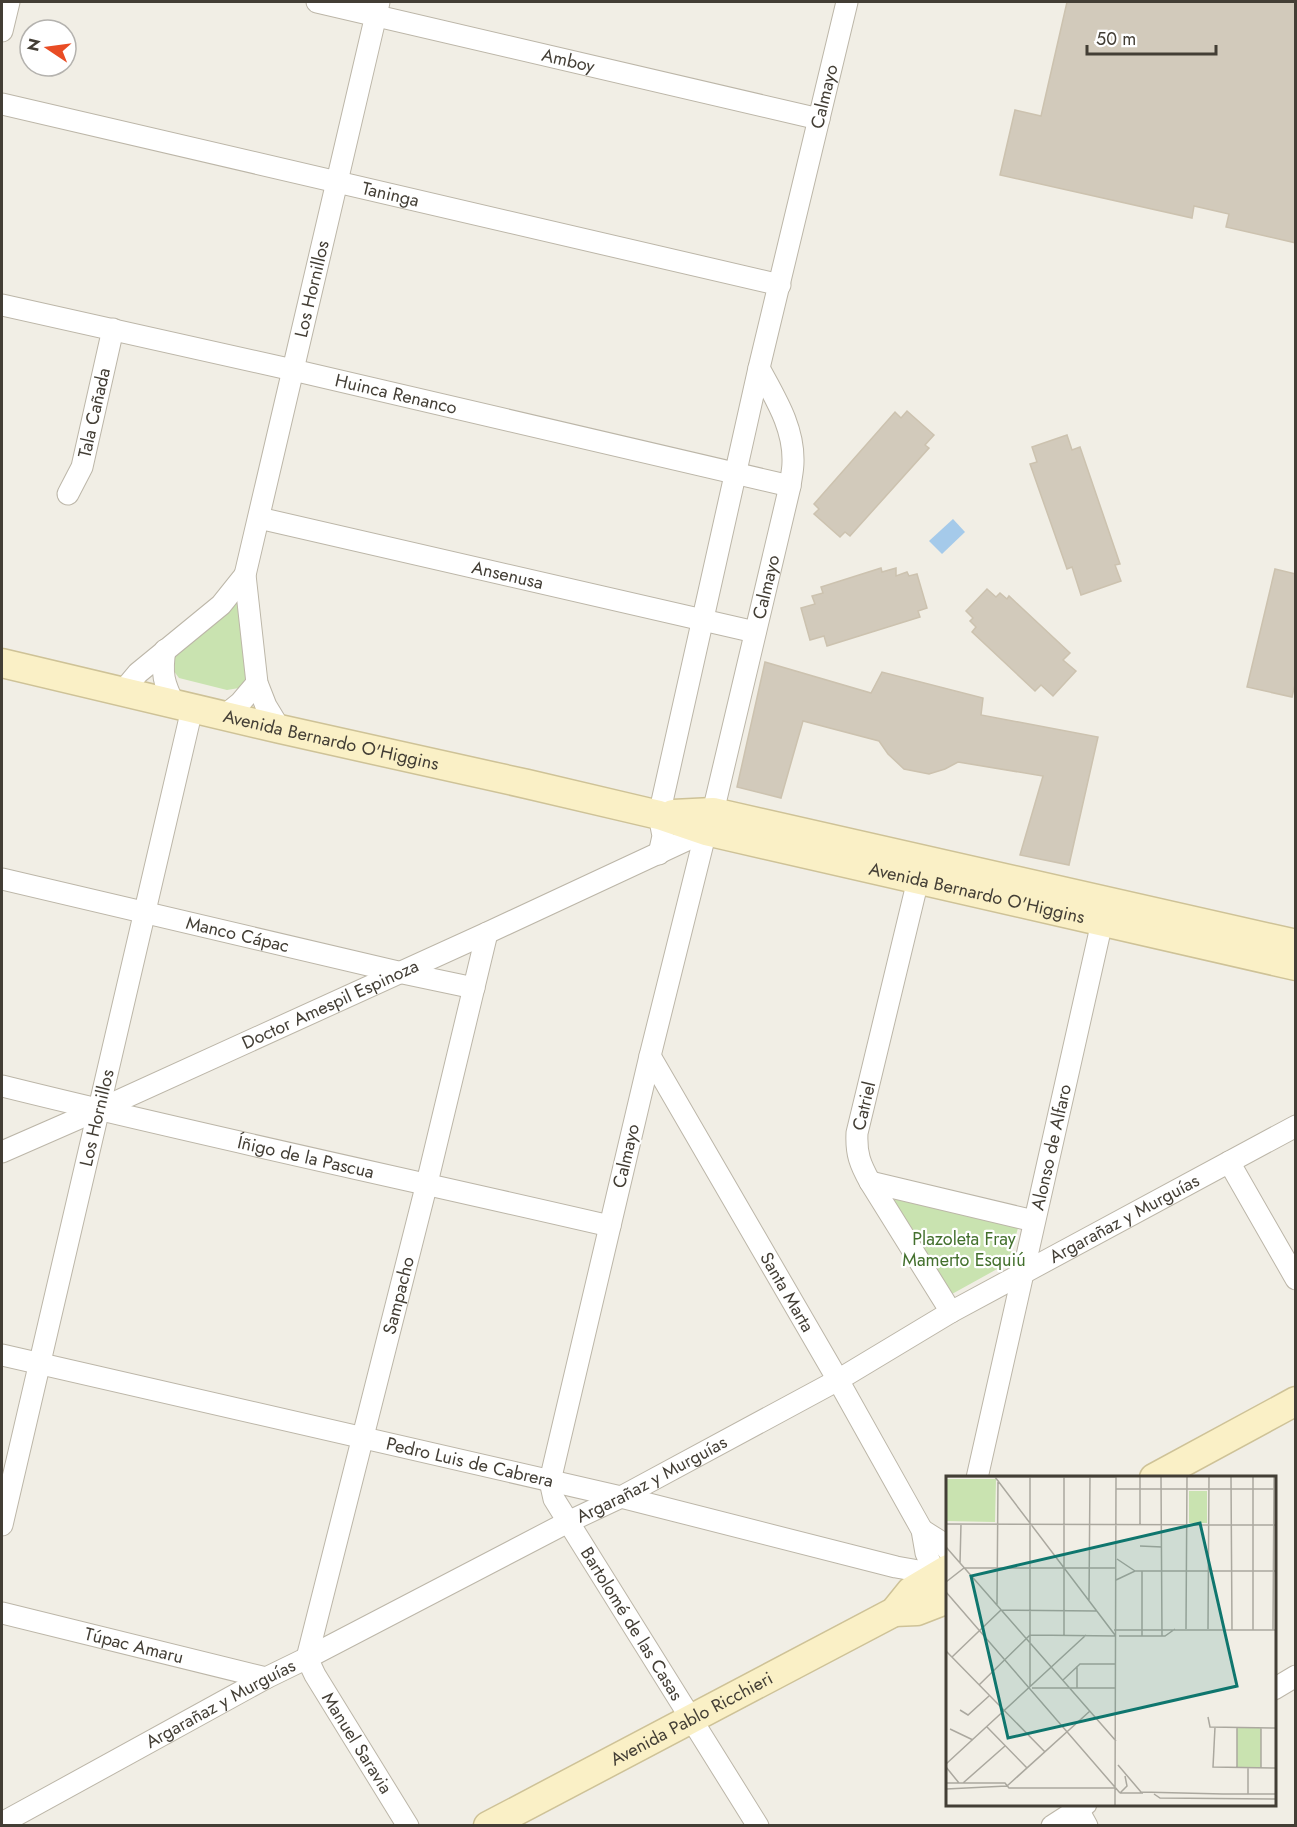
<svg xmlns="http://www.w3.org/2000/svg" width="1297" height="1827" font-family="Jost,sans-serif">
<style>
.green{fill:#c9e3b0}
.water{fill:#a5caea}
.building{fill:#d2cabb;stroke:#ccc2af;stroke-width:1.5}
.lines{fill:none;stroke-linecap:round;stroke-linejoin:round}
.street-casing{stroke:#bcb6a8;stroke-width:23}
.secondary-casing{stroke:#cec297;stroke-width:31}
.street{stroke:#fff;stroke-width:21}
.secondary{stroke:#faf0c6;stroke-width:28}
.labels{text-anchor:middle;dominant-baseline:central;stroke-width:4.5;stroke-linejoin:round;paint-order:stroke}
.street-label{font-size:18px;fill:#433e35;stroke:#fff}
.park-label{font-size:18px;fill:#43702d;stroke:#fff}
.inset-road{fill:none;stroke:#aba89f;stroke-width:1.5}
.view{fill:#0f766e;fill-opacity:0.15;stroke:#0f766e;stroke-width:3}
.inset-edge{fill:none;stroke:#433e35;stroke-width:3}
</style>
<rect width="100%" height="100%" fill="#f1eee5"/>
<path class="green" d="M238,592L249,680L239,688L227,690L179,678L173,670V661L177,652Z
M895,1199L1018,1228L1008,1263L952,1294L892,1202Z"/>
<path class="water" d="M953,519L965,532L942,554L929,541Z"/>
<path class="building" d="M1067,2H1296V243L1226,227L1229,214L1194,206L1192,218L1000,175L1015,110L1041,116Z
M907,411L934,435L925,445L929,448L850,536L845,532L840,537L814,514L819,509L814,504L895,412L901,418Z
M1067,435L1072,450L1080,447L1120,564L1115,565L1121,581L1081,595L1072,567L1067,569L1030,464L1037,462L1032,447Z
M881,568L882,572L896,568V576L907,572L909,576L917,574L927,608L918,611L920,617L827,646L824,636L810,640L801,608L815,604L812,596L823,593L821,587Z
M1275,569L1296,574V680L1292,697L1247,687Z
M987,589L996,597L1000,593L1007,599L1009,596L1070,653L1063,660L1076,671L1053,696L1041,685L1035,691L972,632L976,627L970,621L973,618L966,611Z
M765,662L871,693L882,672L983,698L981,715L1098,737L1069,865L1020,855L1043,776L958,762L945,769L929,774L904,769L888,754L879,741L803,721L781,798L737,787Z"/>
<g class="lines">
<defs>
<g id="street">
<path id="s1" d="M317,2L819,119"/>
<path d="M2,31L9,2"/>
<path id="s2" d="M2,104L780,285"/>
<path id="s3" d="M2,305L293,370L790,486"/>
<path id="s4" d="M68,494L82,467L113,329"/>
<path id="s5" d="M259,518L755,632"/>
<path d="M165,650C161,674 164,683 174,704"/>
<path d="M122,692L138,673L221,605L245,575"/>
<path d="M224,716L240,703L257,683"/>
<path id="s6" d="M280,729L266,706L257,683L245,575L379,2"/>
<path id="s7" d="M713,812L790,486C791,478 793,470 793,462C794,427 775,398 759,368"/>
<path id="s8" d="M706,831L650,1056L550,1481L554,1499L758,1826"/>
<path id="s9" d="M659,854L663,836L659,815L759,368L847,2"/>
<path id="s10" d="M2,879L398,972L474,988"/>
<path d="M918,880L857,1133C856,1154 860,1164 870,1182L951,1312"/>
<path id="s11" d="M650,1056L838,1380L922,1530L926,1553L939,1582"/>
<path id="s12" d="M2,1086C203,1136 407,1179 610,1226"/>
<path id="s13" d="M2,1152L98,1110L487,933L706,831"/>
<path d="M1229,1162L1296,1279"/>
<path d="M870,1182L1034,1221"/>
<path id="s14" d="M2,1355L621,1497L896,1567L936,1574"/>
<path id="s15" d="M977,1478L1102,922"/>
<path id="s16" d="M2,1525L192,709"/>
<path d="M922,1530L941,1542L948,1550"/>
<path id="s17" d="M2,1613L266,1678"/>
<path d="M1274,1689L1296,1676"/>
<path d="M1075,1804L1087,1826"/>
<path id="s18" d="M2,1823L266,1678L307,1658L568,1522L621,1497L838,1380L951,1312L1296,1126"/>
<path id="s19" d="M408,1826L315,1675L307,1658L427,1183L487,933"/>
<path d="M1052,1826L1086,1804"/>
</g>
<g id="secondary">
<path id="s20" d="M2,663L280,729L527,784L659,815L706,831L1296,966"/>
<path d="M673,814L713,812L1296,944"/>
<path d="M1154,1478L1296,1401"/>
<path d="M894,1612L917,1611L948,1599"/>
<path id="s21" d="M488,1826L894,1612L911,1591L948,1569"/>
</g>
</defs>
<use href="#street" class="street-casing"/>
<use href="#secondary" class="secondary-casing"/>
<use href="#street" class="street"/>
<use href="#secondary" class="secondary"/>
</g>
<g class="labels">
<g class="street-label">
<text stroke="none"><textPath href="#s1" startOffset="258">Amboy</textPath></text>
<text stroke="none"><textPath href="#s9" startOffset="777">Calmayo</textPath></text>
<text stroke="none"><textPath href="#s2" startOffset="399">Taninga</textPath></text>
<text stroke="none"><textPath href="#s6" startOffset="454">Los Hornillos</textPath></text>
<text stroke="none"><textPath href="#s3" startOffset="404">Huinca Renanco</textPath></text>
<text stroke="none"><textPath href="#s4" startOffset="86">Tala Cañada</textPath></text>
<text stroke="none"><textPath href="#s5" startOffset="255">Ansenusa</textPath></text>
<text stroke="none"><textPath href="#s7" startOffset="231">Calmayo</textPath></text>
<text stroke="none"><textPath href="#s20" startOffset="338">Avenida Bernardo O'Higgins</textPath></text>
<text stroke="none"><textPath href="#s20" startOffset="1002">Avenida Bernardo O'Higgins</textPath></text>
<text stroke="none"><textPath href="#s10" startOffset="242">Manco Cápac</textPath></text>
<text stroke="none"><textPath href="#s13" startOffset="360">Doctor Amespil Espinoza</textPath></text>
<text transform="translate(864 1106) rotate(-77)">Catriel</text>
<text stroke="none"><textPath href="#s16" startOffset="418">Los Hornillos</textPath></text>
<text stroke="none"><textPath href="#s15" startOffset="339">Alonso de Alfaro</textPath></text>
<text stroke="none"><textPath href="#s12" startOffset="312">Íñigo de la Pascua</textPath></text>
<text transform="translate(626 1156) rotate(-77)">Calmayo</text>
<text stroke="none"><textPath href="#s18" startOffset="1275">Argarañaz y Murguías</textPath></text>
<text stroke="none"><textPath href="#s11" startOffset="273">Santa Marta</textPath></text>
<text stroke="none"><textPath href="#s19" startOffset="570">Sampacho</textPath></text>
<text stroke="none"><textPath href="#s14" startOffset="480">Pedro Luis de Cabrera</textPath></text>
<text stroke="none"><textPath href="#s18" startOffset="735">Argarañaz y Murguías</textPath></text>
<text stroke="none"><textPath href="#s8" startOffset="834">Bartolomé de las Casas</textPath></text>
<text stroke="none"><textPath href="#s17" startOffset="136">Túpac Amaru</textPath></text>
<text stroke="none"><textPath href="#s18" startOffset="249">Argarañaz y Murguías</textPath></text>
<text stroke="none"><textPath href="#s21" startOffset="230">Avenida Pablo Ricchieri</textPath></text>
<text transform="translate(357 1743) rotate(58)">Manuel Saravia</text>
</g>
<g class="park-label">
<text x="964" y="1239">Plazoleta Fray<tspan x="964" dy="21">Mamerto Esquiú</tspan></text>
</g>
</g>
<g transform="translate(946 1476)">
<rect width="330" height="330" fill="#f1eee5"/>
<path d="M0,3H50L49,46L0,45ZM243,15H261V47H243ZM291,251L315,252V292H291Z" fill="#c9e3b0"/>
<path class="inset-road" d="M0,1H170M49,1L169,159M194,1V48M215,1L216,160M285,1L286,154M170,13H328M0,48L330,49M194,70L216,71M0,71L170,265M171,83L189,95M14,87L15,48M196,95V160M170,104L189,95H330M0,106L18,92H170M0,116L174,317M143,124L144,1M51,129L52,4M240,153L241,1M262,153L263,1M168,154H330M307,154V1M327,154L328,1M118,159V1M173,160H219L229,153M0,175L99,276M6,181L55,134L151,135M117,204L134,188H170M33,209L84,159L170,160M84,210V1M86,212H170M131,212V190M14,234L22,239L43,220M262,241L264,251L330,252M41,251L81,292M269,251L267,291L330,292M4,253L27,264M0,288L140,159M172,289L195,316L277,318M0,291L13,307M291,292V251M315,292V252M0,307H59L63,312H169M17,307L59,270M61,310L144,235M0,313L61,310M174,317H197M174,317L181,310L179,300M208,318L214,322L330,323M273,318H330M302,318V292M169,329L170,1"/>
<path class="view" d="M254,47L291,210L62,262L25,100Z"/>
<rect width="330" height="330" class="inset-edge"/>
</g>
<rect width="1297" height="1827" fill="none" stroke="#433e35" stroke-width="6"/>
<g transform="translate(48 48) rotate(283)"><circle r="28" fill="#ffffff" stroke="#b4b2ae" stroke-width="1.5"/>
<path d="M0-4.5L10 22L0 15L-10 22Z" fill="#e94c24"/>
<text y="-9" font-size="16" font-weight="bold" text-anchor="middle" fill="#433e35">N</text>
</g>
<path d="M1087 45v9h129v-9" fill="none" stroke="#433e35" stroke-width="3"/>
<text x="1096" y="45" font-size="18" fill="#433e35" stroke="#ffffff" stroke-width="4.5" paint-order="stroke">50 m</text>
</svg>
